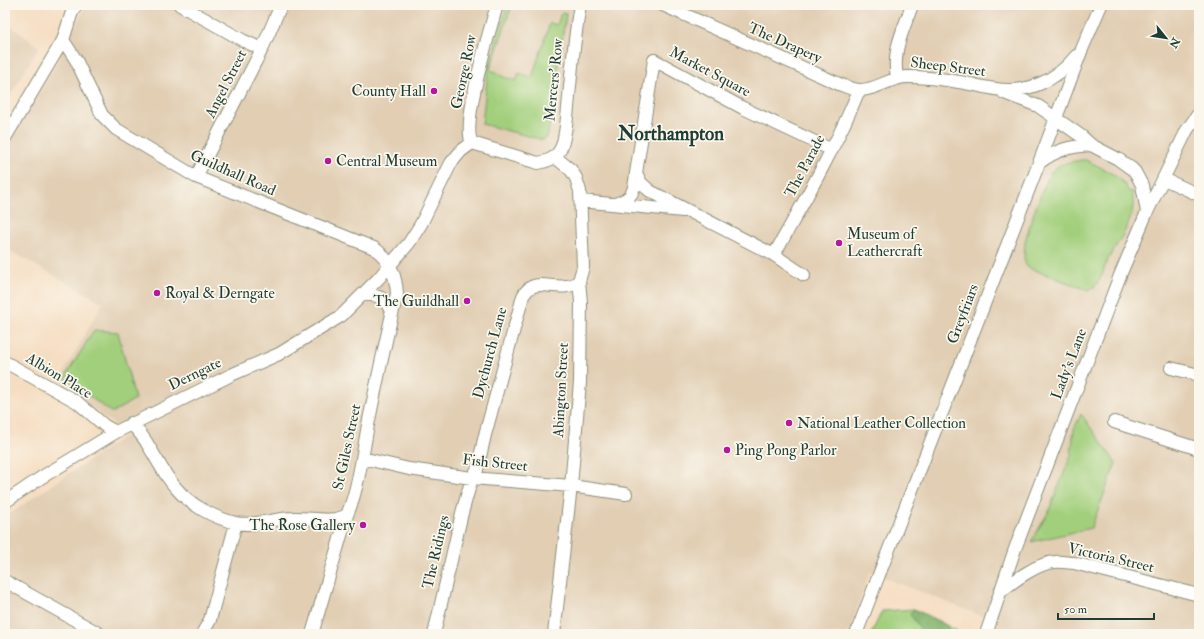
<svg xmlns="http://www.w3.org/2000/svg" width="1204" height="639" font-family="'IM FELL Double Pica',serif">
<style>
.built{fill:#e1ceb3}
.green{fill:#a2cf7c;stroke:#608658}
.forest{fill:#81b26c;stroke:#507850}
.lines{fill:none;stroke-linecap:round;stroke-linejoin:round}
.street-casing{stroke:#8a8d7a;stroke-width:14}
.street{stroke:#fff;stroke-width:12}
.poi-dot{fill:#b5179e;stroke:#fbf7ec;stroke-width:1.5}
.labels{text-anchor:middle;dominant-baseline:central;stroke-width:3.5;stroke-linejoin:round;paint-order:stroke}
.street-label{font-size:15px;fill:#1f3d34;stroke:#fbf7ec}
.poi-label{font-size:15px;fill:#1f3d34;stroke:#fbf7ec;text-anchor:start}
.district-label{font-size:19px;font-weight:bold;fill:#1f3d34;stroke:#fbf7ec}
</style>
<rect width="100%" height="100%" fill="#fbf7ec"/>
<filter id="ink" filterUnits="userSpaceOnUse"><feTurbulence type="fractalNoise" baseFrequency=".025" numOctaves="2"/><feDisplacementMap in="SourceGraphic" scale="8" xChannelSelector="R" yChannelSelector="G"/><feConvolveMatrix kernelMatrix="1 2 1 2 8 2 1 2 1" color-interpolation-filters="sRGB"/></filter>
<filter id="wash" filterUnits="userSpaceOnUse"><feTurbulence type="fractalNoise" baseFrequency=".012" numOctaves="4" result="noise"/><feDisplacementMap in="SourceGraphic" scale="16" xChannelSelector="R" yChannelSelector="G"/><feGaussianBlur stdDeviation="0.9" result="paint"/><feColorMatrix in="noise" values="0 0 0 0 0 0 0 0 0 0 0 0 0 0 0 0 0 1.4 0 .05"/><feComposite in="paint" operator="in"/></filter>
<g filter="url(#wash)">
<rect width="100%" height="100%" fill="#f5ddc1"/>
<path class="built" d="M86,5H1199V634H994L997,622L870,572L848,634H5V517L128,434L57,384L103,303L5,248V151L59,58Z
M5,22L39,47L5,104Z"/>
<path class="green" d="M507,6L511,8L490,70L501,74V76L516,81L519,73L532,77L550,23L557,25L561,13L566,14L548,134L547,137L543,140L482,124L488,70Z
M1081,160H1086C1102,169 1121,174 1129,192L1132,191C1133,199 1134,207 1131,216C1126,234 1113,248 1105,266C1103,273 1101,279 1096,285C1093,288 1092,289 1088,290L1031,269L1027,267C1023,260 1024,251 1025,243C1026,233 1046,177 1053,170C1059,163 1072,162 1081,160Z
M94,330L118,332L135,399L114,412H111L66,379L67,374Z
M1081,414L1116,463L1091,528L1031,542L1049,511L1071,455L1074,429Z
M914,609L956,630L957,634H871L882,611Z"/>
<path class="forest" d="M914,609L946,625L951,634H924L910,614Z"/>
</g>
<g filter="url(#ink)">
<g class="lines">
<defs>
<path id="street" d="M180,5L244,41L262,49
M663,5L839,84C845,86 853,90 860,90C877,90 891,77 907,77C924,77 942,79 959,82C971,84 983,87 995,89C1027,94 1056,81 1076,56
M63,40L76,60L102,115L116,129L196,177L374,248C390,259 396,276 397,294C386,338 377,381 368,425C363,452 358,490 347,515L312,634
M897,78C892,49 903,32 912,5
M1004,93L1038,106L1081,136L1091,145L1118,159L1132,169L1135,172L1142,185L1147,212
M5,138L63,40L72,12L76,5
M472,143L538,163C548,161 555,159 560,150C565,142 567,118 568,108C571,74 574,39 580,5
M472,143C461,124 490,29 497,5
M1039,163C1057,149 1069,147 1091,145
M196,177L262,49L281,5
M1164,179L1199,195
M581,201L683,211
M615,204C634,198 634,191 636,173
M774,255C804,201 836,147 859,90
M804,275L774,255L650,191L641,183L636,173L654,60L743,108L832,150
M362,295C379,294 387,298 392,315
M5,362L77,402L105,426L116,432
M1171,368L1199,375
M1114,422L1199,449
M131,423C137,430 144,437 148,445C157,459 164,475 176,488C190,505 214,518 236,523C254,527 275,518 293,518C311,517 331,524 347,515
M362,458L409,469L472,478L571,486L626,494
M5,502L42,477L116,432L231,375L279,354L341,316L378,279L409,243L421,224L451,163L461,151L472,143
M5,581L100,634
M1000,592C1014,581 1037,563 1055,562C1061,561 1068,563 1074,563L1199,595
M202,634L210,620L236,523
M434,634L462,513L472,478L477,470L485,435L523,296C533,277 550,289 567,286C572,286 576,283 579,281
M554,634L571,486L580,382L581,302L579,281L583,267L580,191L576,178L571,170L555,157
M856,634L1039,163L1082,49L1101,5
M986,634L1015,549L1121,273L1147,212L1187,130L1199,113"/>
</defs>
<use href="#street" class="street-casing"/>
<use href="#street" class="street"/>
</g>
</g>
<g class="poi-dot">
<circle cx="434" cy="91" r="4"/>
<circle cx="328" cy="161" r="4"/>
<circle cx="839" cy="243" r="4"/>
<circle cx="157" cy="293" r="4"/>
<circle cx="467" cy="301" r="4"/>
<circle cx="789" cy="423" r="4"/>
<circle cx="727" cy="450" r="4"/>
<circle cx="363" cy="525" r="4"/>
</g>
<g class="labels">
<g class="street-label">
<text transform="translate(785 43) rotate(24)">The Drapery</text>
<text transform="translate(948 67) rotate(7)">Sheep Street</text>
<text transform="translate(464 72) rotate(-78)">George Row</text>
<text transform="translate(710 72) rotate(28)">Market Square</text>
<text transform="translate(554 80) rotate(-84)">Mercers' Row</text>
<text transform="translate(226 84) rotate(-63)">Angel Street</text>
<text transform="translate(805 166) rotate(-62)">The Parade</text>
<text transform="translate(233 173) rotate(24)">Guildhall Road</text>
<text transform="translate(963 314) rotate(-69)">Greyfriars</text>
<text transform="translate(490 353) rotate(-75)">Dychurch Lane</text>
<text transform="translate(1069 364) rotate(-69)">Lady's Lane</text>
<text transform="translate(195 374) rotate(-26)">Derngate</text>
<text transform="translate(59 376) rotate(31)">Albion Place</text>
<text transform="translate(561 390) rotate(-87)">Abington Street</text>
<text transform="translate(347 447) rotate(-78)">St Giles Street</text>
<text transform="translate(495 463) rotate(6)">Fish Street</text>
<text transform="translate(436 552) rotate(-77)">The Ridings</text>
<text transform="translate(1111 558) rotate(13)">Victoria Street</text>
</g>
<g class="poi-label">
<text x="426" y="91" text-anchor="end">County Hall</text>
<text x="336" y="161">Central Museum</text>
<text x="847" y="234">Museum of<tspan x="847" dy="17">Leathercraft</tspan></text>
<text x="165" y="293">Royal &amp; Derngate</text>
<text x="459" y="301" text-anchor="end">The Guildhall</text>
<text x="797" y="423">National Leather Collection</text>
<text x="735" y="450">Ping Pong Parlor</text>
<text x="355" y="525" text-anchor="end">The Rose Gallery</text>
</g>
<g class="district-label">
<text x="671" y="134">Northampton</text>
</g>
</g>
<rect width="1204" height="639" fill="none" stroke="#fbf7ec" stroke-width="20"/>
<g transform="translate(1166 38) rotate(120)" stroke="#fbf7ec" stroke-width="3" paint-order="stroke">
<path d="M0-3L7 15L0 10L-7 15Z" fill="#1f3d34"/>
<text y="-6" font-size="11" font-weight="bold" text-anchor="middle" fill="#1f3d34">N</text>
</g>
<path d="M1058 613v6h96v-6" fill="none" stroke="#1f3d34" stroke-width="2"/>
<text x="1064" y="613" font-size="12" fill="#1f3d34" stroke="#fbf7ec" stroke-width="3" paint-order="stroke">50 m</text>
</svg>
